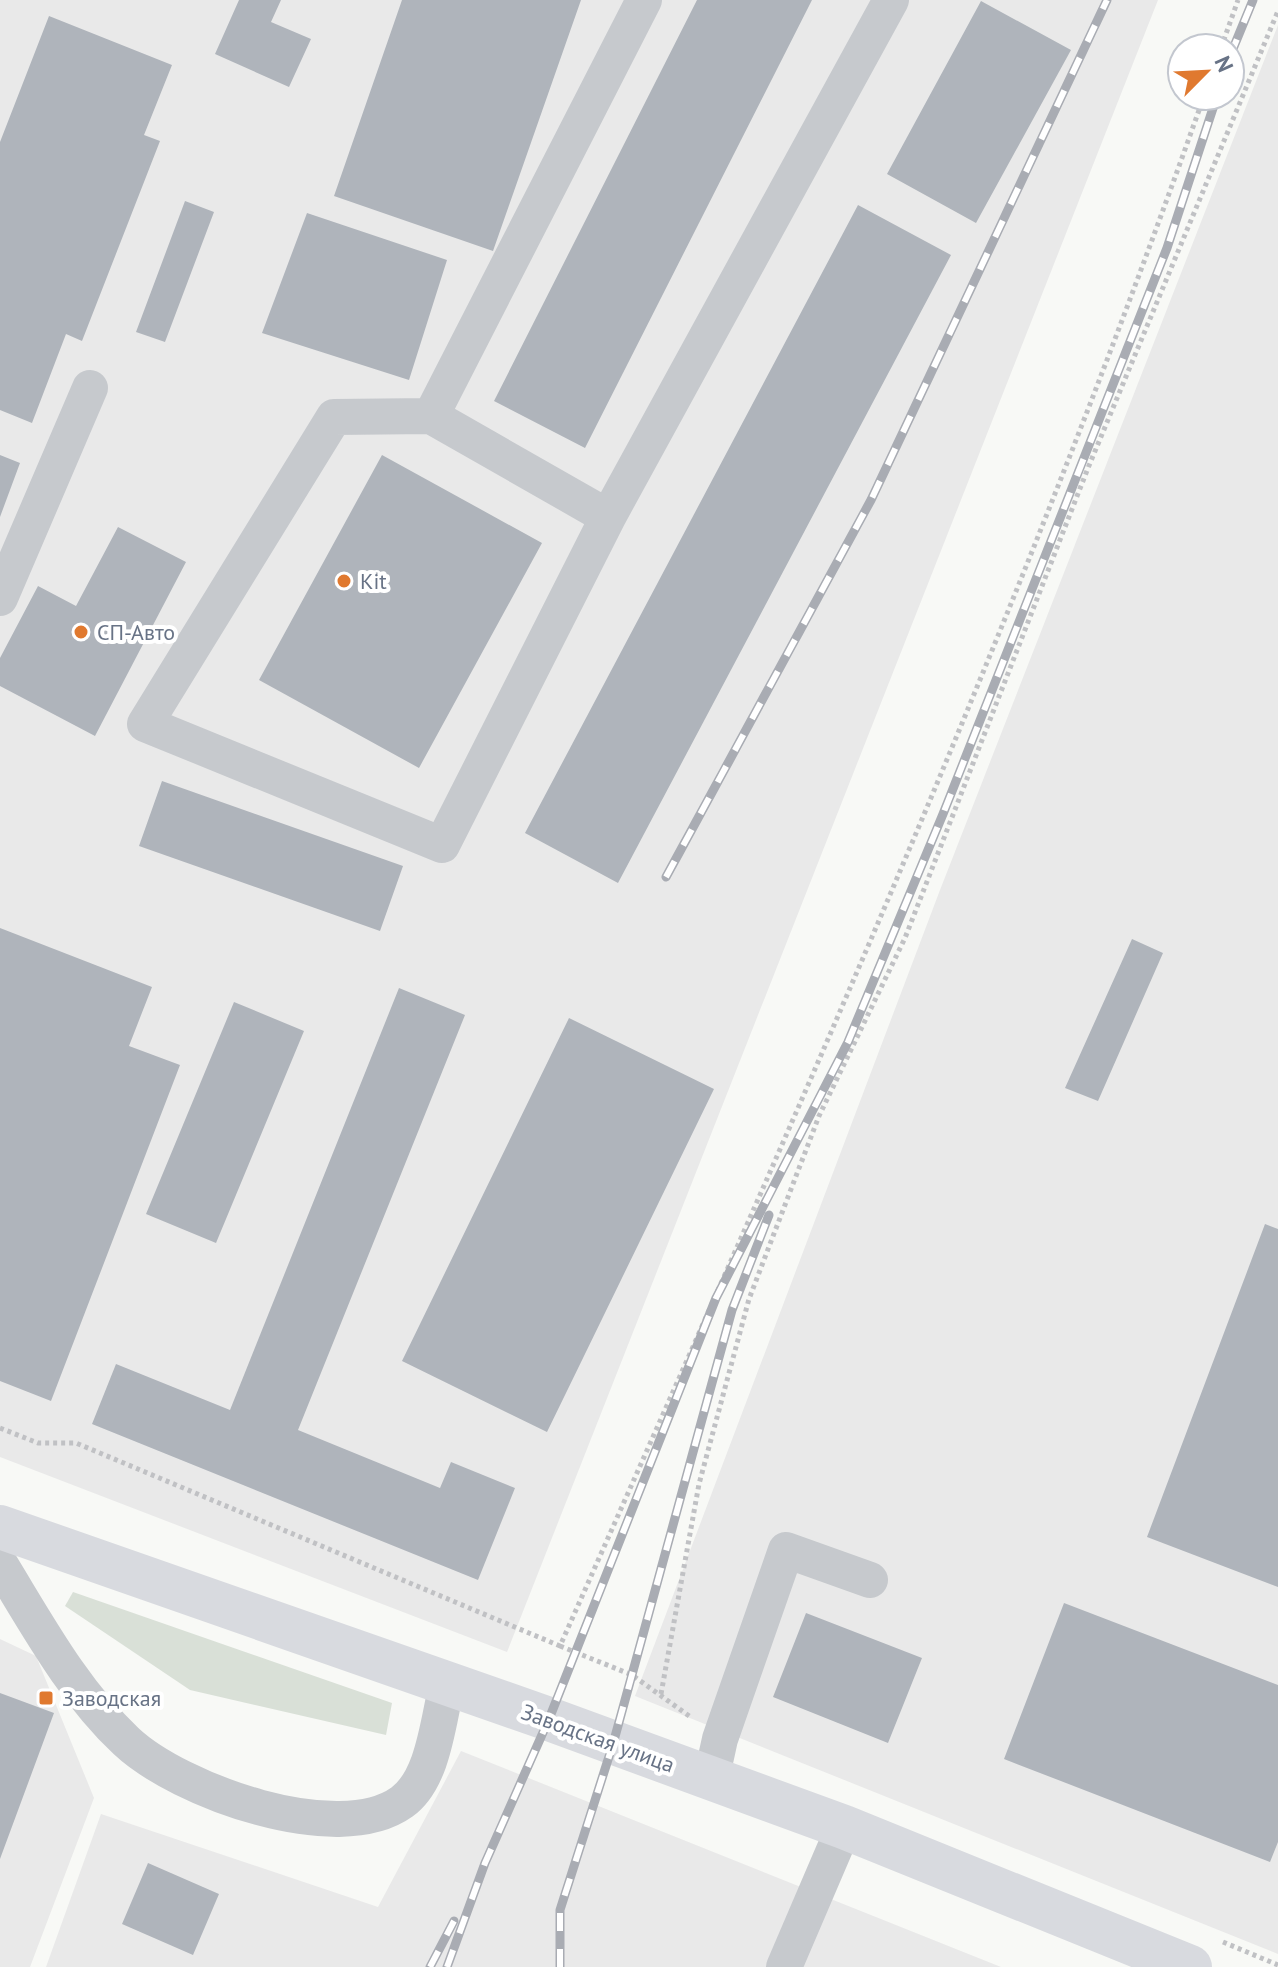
<svg xmlns="http://www.w3.org/2000/svg" width="1278" height="1967" font-family="'PT Sans',sans-serif">
<style>
.built{fill:#e9e9e9}
.green{fill:#d9e0d7}
.building{fill:#afb4bb}
.lines{fill:none;stroke-linecap:round;stroke-linejoin:round}
.path{stroke:#c0c1c4;stroke-width:5;stroke-dasharray:4 4;stroke-linecap:butt}
.minor{stroke:#c6c9cd;stroke-width:36}
.major{stroke:#d8dadf;stroke-width:44}
.rail-casing{stroke:#a9acb3;stroke-width:9}
.rail{stroke:#fff;stroke-width:6;stroke-dasharray:18;stroke-linecap:butt}
.poi-dot{fill:#e0792f;stroke:#fff;stroke-width:3}
.labels{text-anchor:middle;dominant-baseline:central;stroke-width:8;stroke-linejoin:round;paint-order:stroke}
.poi-label{font-size:22px;fill:#687386;stroke:#fff;text-anchor:start}
.street-label{font-size:22px;fill:#687386;stroke:#fff}
</style>
<rect width="100%" height="100%" fill="#f8f9f6"/>
<path class="built" d="M0,0H1158L507,1652L0,1457Z
M1278,25V1954L635,1696L940,890Z
M0,1639L36,1656L94,1798L30,1967H0Z
M461,1751L1001,1967H46L101,1814L378,1907Z"/>
<path class="green" d="M73,1592L392,1703L386,1735L190,1690L65,1606Z"/>
<path class="building" d="M239,0H281L271,22L311,39L289,87L215,54Z
M402,0H581L493,251L334,196Z
M697,0H812L585,448L494,401Z
M981,1L1071,50L976,223L887,174Z
M49,16L172,65L144,135L160,141L82,341L66,334L32,423L0,410V142Z
M185,201L214,212L165,342L136,332Z
M858,205L951,255L618,883L525,833Z
M307,213L447,260L409,380L262,333Z
M0,455L20,463L0,517Z
M382,455L542,543L419,768L259,680Z
M118,527L186,562L95,736L0,686V658L38,586L76,606Z
M162,781L403,866L380,931L139,846Z
M0,928L152,987L129,1046L180,1065L51,1401L0,1381Z
M1132,939L1163,953L1098,1101L1065,1088Z
M399,988L465,1015L298,1430L440,1488L451,1462L515,1488L478,1580L92,1424L116,1364L230,1410Z
M234,1002L304,1031L216,1243L146,1214Z
M569,1018L714,1089L547,1432L402,1361Z
M1265,1224L1278,1229V1587L1147,1537Z
M1064,1603L1278,1685V1842L1270,1862L1004,1759Z
M806,1613L922,1658L888,1743L773,1697Z
M0,1693L54,1713L0,1859Z
M148,1863L219,1894L193,1955L122,1924Z"/>
<g class="lines">
<path class="path" d="M1221,48L1238,0
M0,1428L38,1443H76L560,1646C787,1135 1018,624 1204,96
M560,1646L632,1675L692,1718
M661,1694L699,1484L749,1299L819,1116L905,938L1088,468L1278,11
M1223,1942L1278,1965"/>
<path class="minor" d="M431,416L334,417L145,724L442,845L608,517L891,0
M608,517L431,416L644,0
M0,598L90,388
M0,1564C38,1626 73,1691 126,1741C179,1791 338,1848 402,1802C434,1779 438,1720 447,1685
M711,1780L720,1739L786,1550L870,1580
M784,1967L844,1827"/>
<path class="major" d="M0,1527L549,1719L844,1827L1190,1967"/>
<defs>
<path id="rail" d="M1230,56L1253,0
M666,877L871,500L1107,0
M430,1967L454,1921
M447,1967L485,1863L549,1719L716,1298L848,1042L943,814L1167,248L1217,96
M560,1967V1910L613,1744L732,1310L769,1215"/>
</defs>
<use href="#rail" class="rail-casing"/>
<use href="#rail" class="rail"/>
</g>
<g class="poi-dot">
<circle cx="344" cy="581" r="8"/>
<circle cx="81" cy="632" r="8"/>
<rect x="38" y="1690" width="16" height="16" rx="4"/>
</g>
<g class="labels">
<g class="poi-label">
<text x="360" y="581">Kit</text>
<text x="97" y="632">СП-Авто</text>
<text x="62" y="1698">Заводская</text>
</g>
<g class="street-label">
<text transform="translate(598 1738) rotate(20)">Заводская улица</text>
</g>
</g>
<g transform="translate(1206 72) rotate(66)"><circle r="38" fill="#ffffff" stroke="#c3c7cf" stroke-width="2"/>
<path d="M0-6L14 30L0 20L-14 30Z" fill="#e0792f"/>
<text y="-12" font-size="22" font-weight="bold" text-anchor="middle" fill="#687386">N</text>
</g>
</svg>
